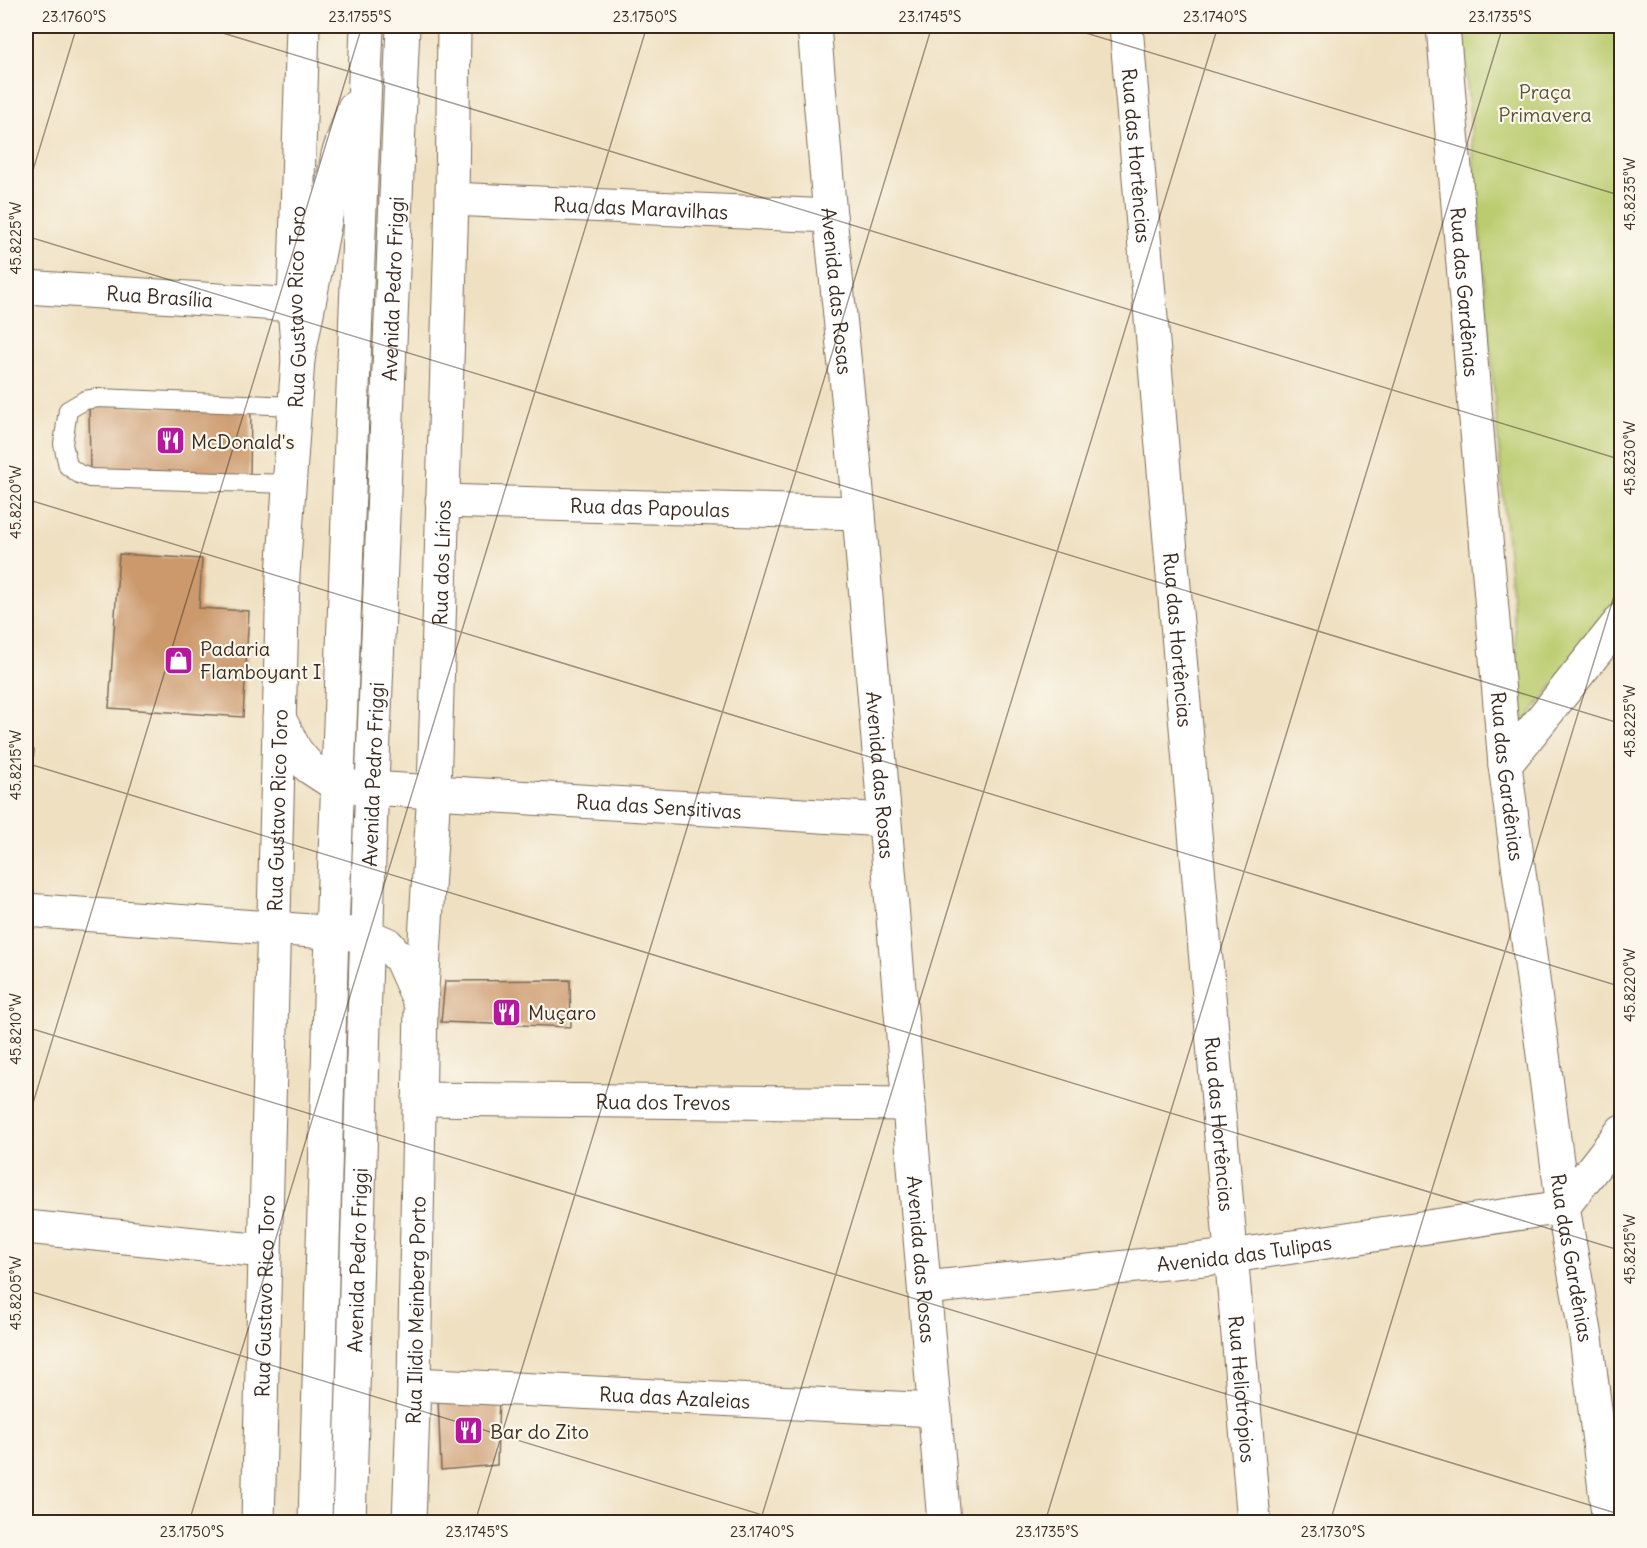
<svg xmlns="http://www.w3.org/2000/svg" width="1647" height="1548" font-family="Delius,sans-serif">
<style>
.green{fill:#bbcc6f;stroke:#7b7b46;stroke-width:1.5}
.building{fill:#cc996c}
.lines{fill:none;stroke-linecap:round;stroke-linejoin:round}
.service-casing{stroke:#7a6a57;stroke-width:20}
.minor-casing{stroke:#7a6a57;stroke-width:35}
.tertiary-casing{stroke:#7a6a57;stroke-width:35}
.secondary-casing{stroke:#7a6a57;stroke-width:35}
.primary-casing{stroke:#7a6a57;stroke-width:35}
.service{stroke:#fff;stroke-width:18}
.minor{stroke:#fff;stroke-width:33}
.tertiary{stroke:#fff;stroke-width:33}
.secondary{stroke:#fff;stroke-width:33}
.primary{stroke:#fff;stroke-width:33}
.ticks{fill:none;stroke:#3b2a1e;stroke-width:1.5;stroke-opacity:0.45}
.labels{text-anchor:middle;dominant-baseline:central;stroke-width:4.5;stroke-linejoin:round;paint-order:stroke}
.park-label{font-size:20px;fill:#5b5232;stroke:#fbf7ec}
.street-label{font-size:20px;fill:#3b2a1e;stroke:#fbf7ec}
.poi-label{font-size:20px;fill:#3b2a1e;stroke:#fbf7ec;text-anchor:start}
.neatline{fill:none;stroke:#3b2a1e;stroke-width:2}
.ticks-label{font-size:15px;text-anchor:middle;fill:#3b2a1e}
</style>
<rect width="100%" height="100%" fill="#fbf7ec"/>
<filter id="ink" filterUnits="userSpaceOnUse"><feTurbulence type="fractalNoise" baseFrequency=".0167" numOctaves="2"/><feDisplacementMap in="SourceGraphic" scale="12" xChannelSelector="R" yChannelSelector="G"/><feConvolveMatrix kernelMatrix="1 2 1 2 8 2 1 2 1" color-interpolation-filters="sRGB"/></filter>
<filter id="wash" filterUnits="userSpaceOnUse"><feTurbulence type="fractalNoise" baseFrequency=".008" numOctaves="4" result="noise"/><feDisplacementMap in="SourceGraphic" scale="24" xChannelSelector="R" yChannelSelector="G"/><feGaussianBlur stdDeviation="1.35" result="paint"/><feColorMatrix in="noise" values="0 0 0 0 0 0 0 0 0 0 0 0 0 0 0 0 0 1.4 0 .05"/><feComposite in="paint" operator="in"/></filter>
<g filter="url(#wash)">
<rect width="100%" height="100%" fill="#efe0c1"/>
<path class="green" d="M1462,26H1621V598L1523,724Z"/>
<g id="blocks">
<path class="building" d="M89,405L251,410L250,476L90,472Z
M119,554L202,559L199,608L249,611L243,717L109,708Z
M26,749L34,750L27,819H26Z
M570,980L571,1027L441,1022L445,981Z
M499,1394L497,1465L441,1470L438,1398Z"/>
</g>
</g>
<g filter="url(#ink)">
<use href="#blocks" fill-opacity="0" stroke="#7a6a57" stroke-width="1.5"/>
<g class="lines">
<defs>
<path id="service" d="M290,484L90,478L79,474L68,466L63,444L68,410L85,400L98,398L294,406"/>
<g id="minor">
<path id="s1" d="M1126,26L1254,1522"/>
<path id="s2" d="M1443,26L1505,765L1563,1207L1586,1337L1609,1522"/>
<path id="s3" d="M452,199L830,216"/>
<path id="s4" d="M26,287L294,305"/>
<path id="s5" d="M442,501L859,513"/>
<path id="s6" d="M279,718L295,750L309,767L338,786L884,820"/>
<path d="M1505,765L1622,619"/>
<path d="M26,910L366,935L387,944L401,960L421,1005"/>
<path id="s7" d="M419,1099L909,1104"/>
<path d="M26,1227L264,1251"/>
<path id="s8" d="M925,1288L1232,1256L1563,1207L1622,1131"/>
<path id="s9" d="M414,1384L935,1410"/>
</g>
<g id="tertiary">
<path id="s10" d="M814,26L830,216L855,467L944,1522"/>
</g>
<g id="secondary">
<path id="s11" d="M258,1522L283,575L298,359L294,305L303,26"/>
<path id="s12" d="M409,1522L414,1384L421,1005L434,790L452,199L454,26"/>
</g>
<g id="primary">
<path d="M298,359L338,155L354,108"/>
<path d="M315,1522L332,932L367,26"/>
<path id="s13" d="M349,1522L369,858L403,26"/>
</g>
</defs>
<use href="#service" class="service-casing"/>
<use href="#minor" class="minor-casing"/>
<use href="#tertiary" class="tertiary-casing"/>
<use href="#secondary" class="secondary-casing"/>
<use href="#primary" class="primary-casing"/>
<use href="#service" class="service"/>
<use href="#minor" class="minor"/>
<use href="#tertiary" class="tertiary"/>
<use href="#secondary" class="secondary"/>
<use href="#primary" class="primary"/>
</g>
</g>
<path class="ticks" d="M200,26L1622,460M1063,26L1622,196M26,193L77,26M26,236L1622,724M26,499L1622,987M26,763L1622,1251M26,1027L1622,1515M26,1126L362,26M26,1290L785,1522M189,1522L647,26M475,1522L932,26M760,1522L1218,26M1045,1522L1503,26M1330,1522L1622,570M1615,1522L1622,1503"/>
<defs>
<symbol id="restaurant-square" viewBox="-11 -11 22 22"><rect x="-9" y="-9" width="18" height="18" rx="4" fill="#b5179e" stroke="#fbf7ec"/><path d="M-5-6h1v4h1v-4h1v4h1v-4h1v5L-1.5 .5V6h-2V.5L-5-1ZM5-6V6H3V1.5H1.5Q1.5-4 5-6Z" fill="#fff"/></symbol>
<symbol id="shop-square" viewBox="-11 -11 22 22"><rect x="-9" y="-9" width="18" height="18" rx="4" fill="#b5179e" stroke="#fbf7ec"/><path d="M-5-2.5h2.3a2.7 3.5 0 0 1 5.4 0H5L5.5 6h-11ZM-1.5-2.5h3a1.5 2.3 0 0 0-3 0Z" fill="#fff"/></symbol>
</defs>
<g fill-rule="evenodd">
<use href="#restaurant-square" x="154" y="424" width="33" height="33"/>
<use href="#shop-square" x="162" y="644" width="33" height="33"/>
<use href="#restaurant-square" x="490" y="996" width="33" height="33"/>
<use href="#restaurant-square" x="452" y="1414" width="33" height="33"/>
</g>
<g class="labels">
<g class="park-label">
<text x="1545" y="91">Praça<tspan x="1545" dy="23">Primavera</tspan></text>
</g>
<g class="street-label">
<text stroke="none"><textPath href="#s1" startOffset="130">Rua das Hortências</textPath></text>
<text stroke="none"><textPath href="#s3" startOffset="189">Rua das Maravilhas</textPath></text>
<text stroke="none"><textPath href="#s13" startOffset="1234">Avenida Pedro Friggi</textPath></text>
<text stroke="none"><textPath href="#s10" startOffset="266">Avenida das Rosas</textPath></text>
<text stroke="none"><textPath href="#s2" startOffset="267">Rua das Gardênias</textPath></text>
<text stroke="none"><textPath href="#s4" startOffset="134">Rua Brasília</textPath></text>
<text stroke="none"><textPath href="#s11" startOffset="1216">Rua Gustavo Rico Toro</textPath></text>
<text stroke="none"><textPath href="#s5" startOffset="208">Rua das Papoulas</textPath></text>
<text stroke="none"><textPath href="#s12" startOffset="960">Rua dos Lírios</textPath></text>
<text stroke="none"><textPath href="#s1" startOffset="616">Rua das Hortências</textPath></text>
<text stroke="none"><textPath href="#s13" startOffset="748">Avenida Pedro Friggi</textPath></text>
<text stroke="none"><textPath href="#s10" startOffset="752">Avenida das Rosas</textPath></text>
<text stroke="none"><textPath href="#s2" startOffset="753">Rua das Gardênias</textPath></text>
<text stroke="none"><textPath href="#s6" startOffset="414">Rua das Sensitivas</textPath></text>
<text stroke="none"><textPath href="#s11" startOffset="712">Rua Gustavo Rico Toro</textPath></text>
<text stroke="none"><textPath href="#s7" startOffset="244">Rua dos Trevos</textPath></text>
<text stroke="none"><textPath href="#s1" startOffset="1102">Rua das Hortências</textPath></text>
<text stroke="none"><textPath href="#s8" startOffset="321">Avenida das Tulipas</textPath></text>
<text stroke="none"><textPath href="#s10" startOffset="1238">Avenida das Rosas</textPath></text>
<text stroke="none"><textPath href="#s2" startOffset="1239">Rua das Gardênias</textPath></text>
<text stroke="none"><textPath href="#s13" startOffset="262">Avenida Pedro Friggi</textPath></text>
<text stroke="none"><textPath href="#s11" startOffset="226">Rua Gustavo Rico Toro</textPath></text>
<text stroke="none"><textPath href="#s12" startOffset="212">Rua Ilidio Meinberg Porto</textPath></text>
<text stroke="none"><textPath href="#s1" startOffset="1368">Rua Heliotrópios</textPath></text>
<text stroke="none"><textPath href="#s9" startOffset="261">Rua das Azaleias</textPath></text>
</g>
<g class="poi-label">
<text x="191" y="441">McDonald's</text>
<text x="200" y="648">Padaria<tspan x="200" dy="23">Flamboyant I</tspan></text>
<text x="528" y="1012">Muçaro</text>
<text x="490" y="1431">Bar do Zito</text>
</g>
</g>
<rect width="1647" height="1548" fill="none" stroke="#fbf7ec" stroke-width="66"/>
<rect x="33" y="33" width="1581" height="1482" class="neatline"/>
<g class="ticks-label">
<text x="74" y="22">23.1760°S</text>
<text x="360" y="22">23.1755°S</text>
<text x="645" y="22">23.1750°S</text>
<text x="930" y="22">23.1745°S</text>
<text x="1215" y="22">23.1740°S</text>
<text x="1500" y="22">23.1735°S</text>
<text transform="translate(1630 194) rotate(-90)" y="5">45.8235°W</text>
<text transform="translate(16 238) rotate(-90)" y="5">45.8225°W</text>
<text transform="translate(1630 458) rotate(-90)" y="5">45.8230°W</text>
<text transform="translate(16 502) rotate(-90)" y="5">45.8220°W</text>
<text transform="translate(1630 721) rotate(-90)" y="5">45.8225°W</text>
<text transform="translate(16 765) rotate(-90)" y="5">45.8215°W</text>
<text transform="translate(1630 985) rotate(-90)" y="5">45.8220°W</text>
<text transform="translate(16 1029) rotate(-90)" y="5">45.8210°W</text>
<text transform="translate(1630 1249) rotate(-90)" y="5">45.8215°W</text>
<text transform="translate(16 1293) rotate(-90)" y="5">45.8205°W</text>
<text x="192" y="1537">23.1750°S</text>
<text x="477" y="1537">23.1745°S</text>
<text x="762" y="1537">23.1740°S</text>
<text x="1047" y="1537">23.1735°S</text>
<text x="1333" y="1537">23.1730°S</text>
</g>
</svg>
